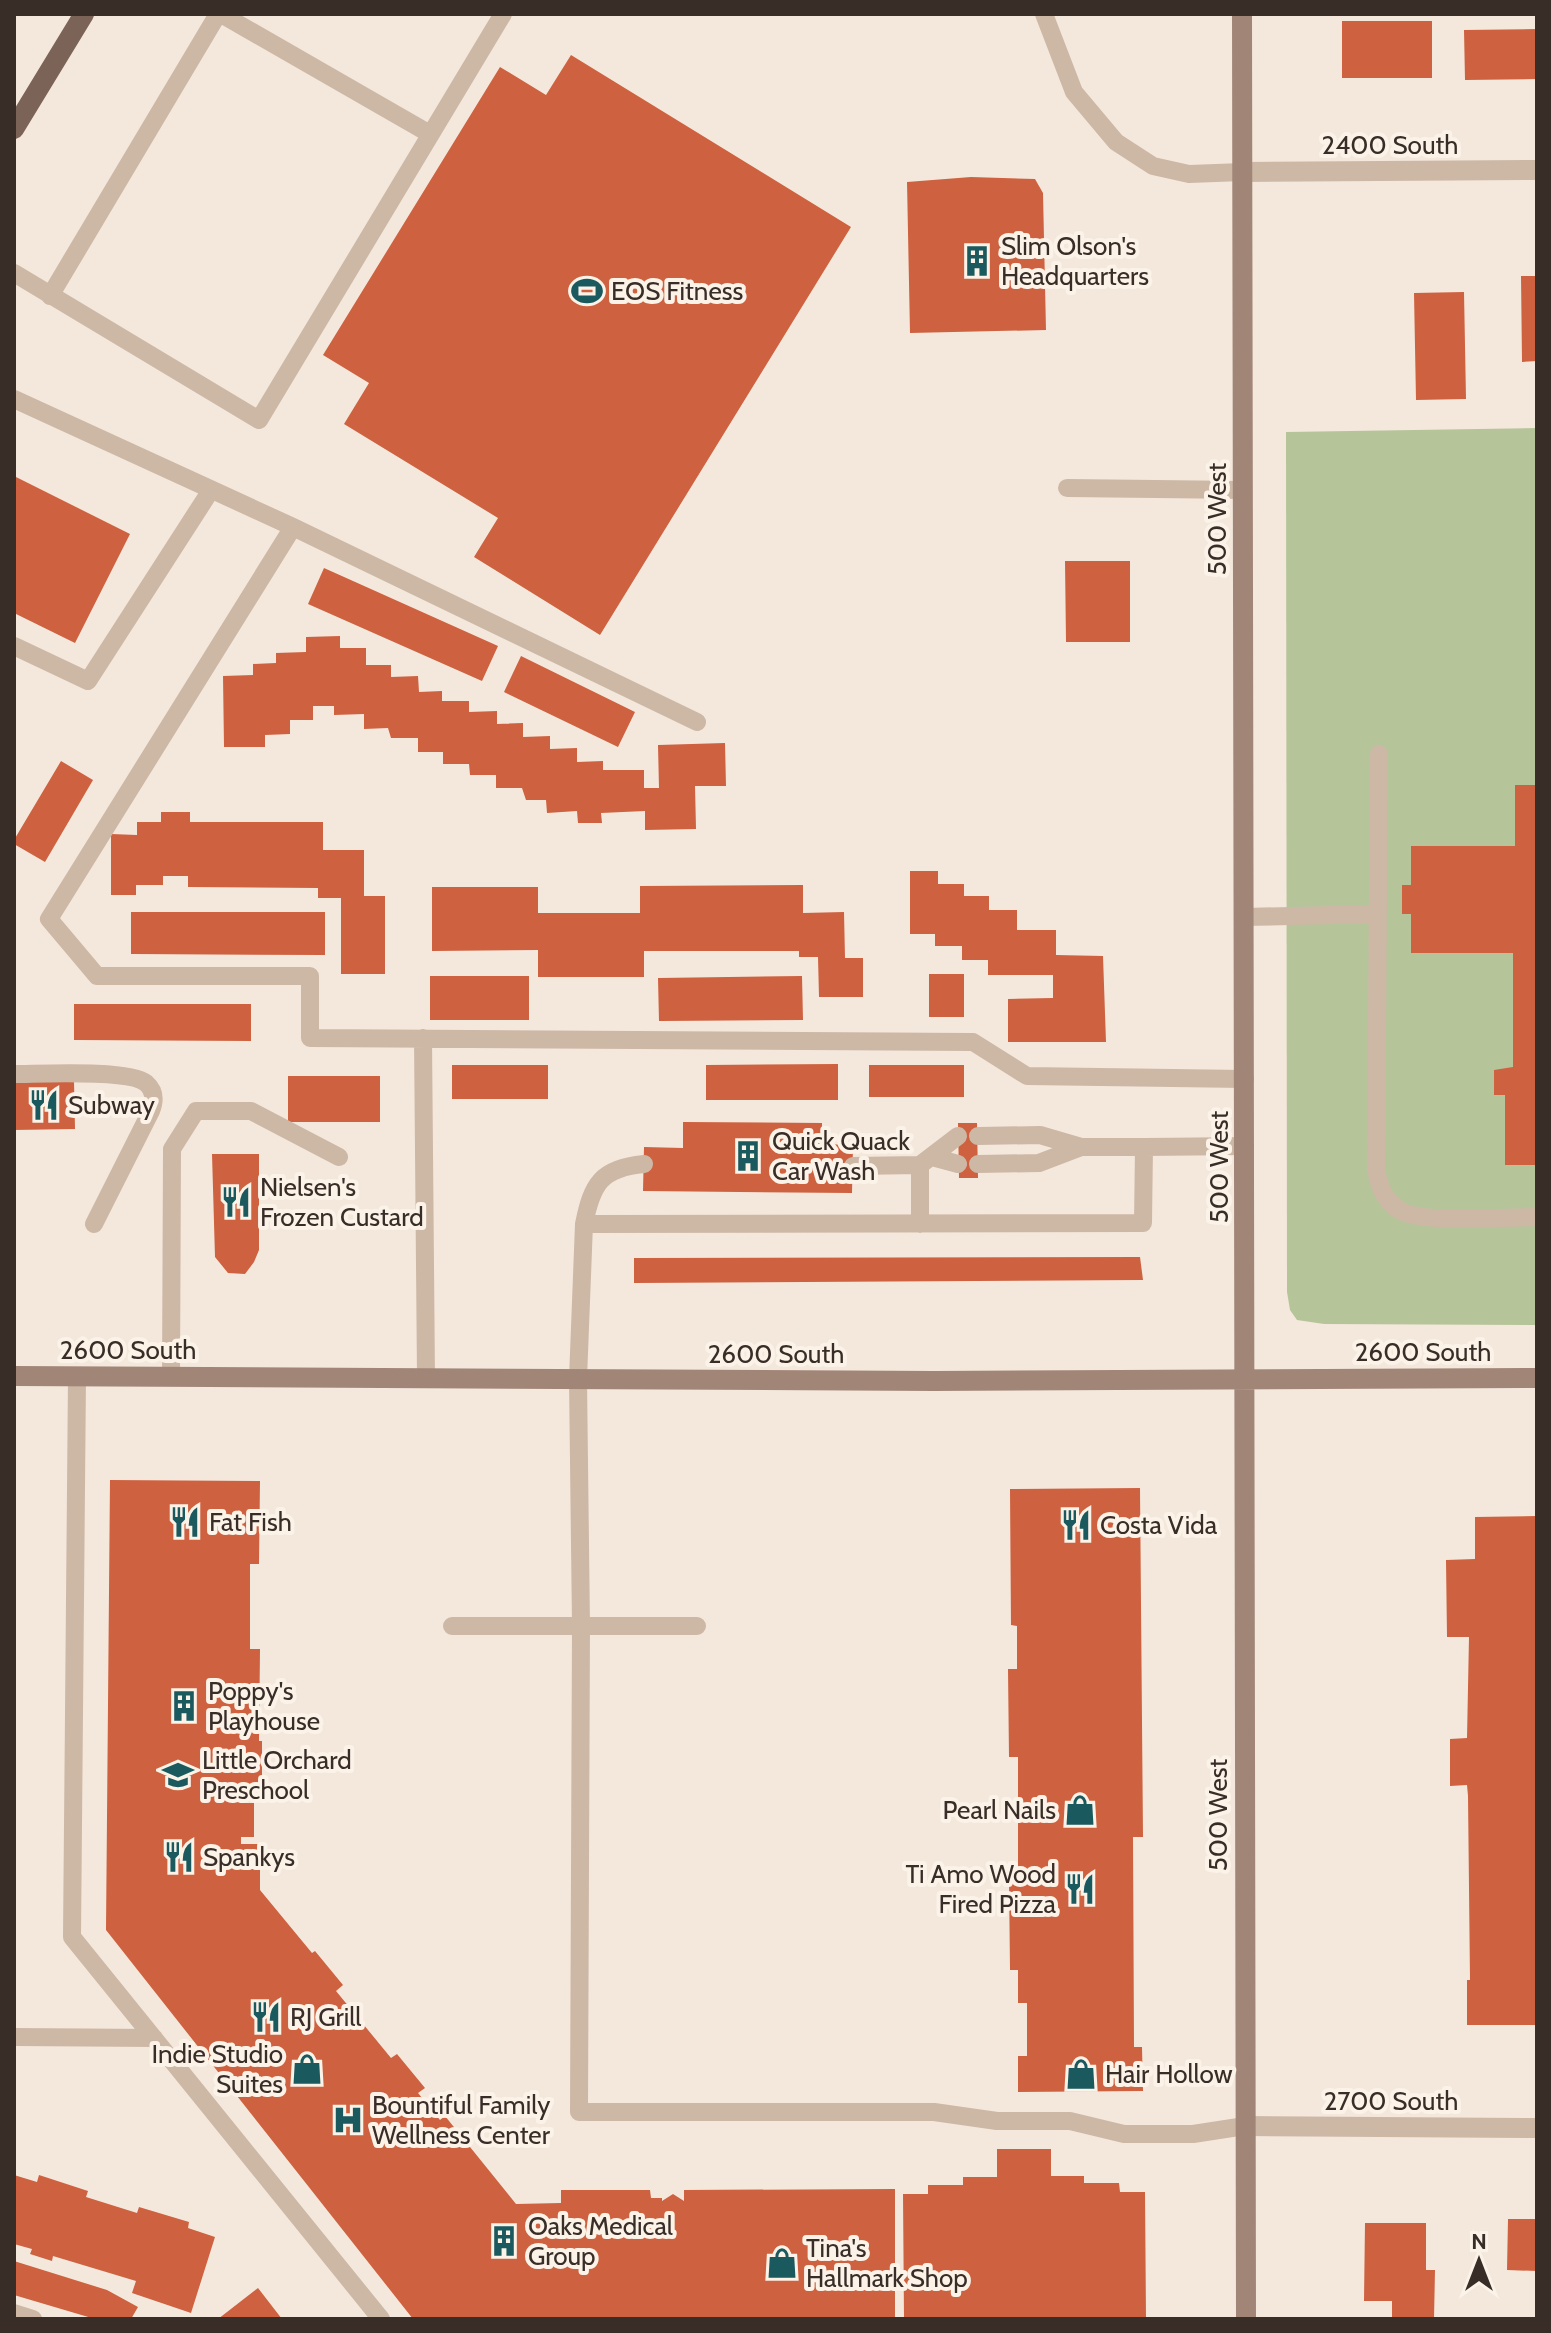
<svg xmlns="http://www.w3.org/2000/svg" width="1551" height="2333" font-family="Cabin,sans-serif">
<style>
.green{fill:#b6c49a}
.building{fill:#ce613f}
.lines{fill:none;stroke-linecap:round;stroke-linejoin:round}
.lane{stroke:#cdb8a6;stroke-width:18}
.street{stroke:#cdb8a6;stroke-width:20}
.secondary{stroke:#a18678;stroke-width:20}
.primary{stroke:#7c6358;stroke-width:20}
.labels{text-anchor:middle;dominant-baseline:central;stroke-width:8;stroke-linejoin:round;paint-order:stroke}
.street-label{font-size:26px;fill:#392d28;stroke:#fbf2e8}
.poi-label{font-size:26px;fill:#392d28;stroke:#fbf2e8;text-anchor:start}
</style>
<rect width="100%" height="100%" fill="#f4e8dc"/>
<path class="green" d="M1537,428V1325L1324,1324L1297,1320L1290,1310L1287,1292L1286,432Z"/>
<path class="building" d="M1342,21H1432V78H1342Z
M1537,29V79L1465,80L1464,30Z
M571,55L851,227L600,635L474,557L498,518L344,424L369,383L323,355L500,67L546,95Z
M971,177L1035,179L1043,193L1046,330L910,333L907,182Z
M1521,276H1537V361L1522,362Z
M1464,292L1466,399L1416,400L1414,293Z
M14,476L130,534L75,643L14,613Z
M1065,561H1130V642H1066Z
M324,568L498,646L482,681L308,604Z
M340,636V648H366V665H391V677L418,676L419,692L442,691V701H469V712L497,711V724L523,723V737L550,736V749L577,748V762L603,761V770H644V788H659L658,745L725,743L726,786H695L696,829L645,830V811L601,813L602,823H578L577,811L547,813L546,800H526L522,788H496V775H470L469,764H443V752H418V738H391L388,728L364,729V714L334,715V706H313V720H290V734L265,735V747H224L223,676L253,675V664L276,663V653L306,652V637Z
M521,656L635,712L618,747L504,692Z
M61,761L93,780L45,862L14,844V840Z
M1515,785H1537V1165H1505V1095H1494V1070L1513,1067V953H1411V914H1402V885H1411V846H1515Z
M161,812H190V822H323V850H364V896H385V974H341V898H318V888L188,887V876H163V885H136V895H111V834L137,835V822H161Z
M910,871H938V884H964V896H989V910H1017V930H1056V955L1103,956L1106,1042H1008V999L1053,998V975H988V960H962V946H935V934H910Z
M803,885V913L844,912L845,958H863V997H819L818,957H799V951H644V977H538V950L432,951V887H538V913H640V886Z
M131,912H325V955L131,954Z
M929,974H964V1017H929Z
M430,976H529V1020H430Z
M802,976L803,1020L659,1021L658,978Z
M74,1004H251V1041L74,1040Z
M838,1064V1100H706V1065Z
M452,1065H548V1099H452Z
M869,1065H964V1097H869Z
M288,1076H380V1122H288Z
M14,1081H74L75,1129L14,1130Z
M683,1122L822,1123V1144L853,1145L852,1193L643,1191L644,1147L683,1148Z
M958,1123H977L978,1178H959Z
M212,1154H259V1250L254,1262L245,1274L228,1273L215,1257Z
M1140,1257L1143,1280L634,1283V1258Z
M110,1480L260,1481L259,1564H250V1649H260L259,1741H262V1788H249V1793H240V1803H254V1837H241V1844H260V1890L312,1953L315,1951L343,1985L336,1991L391,2058L397,2054L425,2088L418,2093L440,2120L445,2116L516,2204L561,2203V2190H650L651,2198H662V2201L673,2194L684,2201V2190L895,2189V2319H413L106,1930Z
M1140,1488L1143,1837H1133L1134,2047H1142L1143,2091L1018,2092V2056H1027V2003H1018V1970H1010L1009,1879H1018V1757H1009L1008,1669H1017V1626L1011,1625L1010,1489Z
M1537,1516V2025H1467V1980H1470L1468,1796L1467,1785L1450,1786V1739L1467,1738L1469,1637H1447L1446,1560L1475,1559V1517Z
M997,2149H1051V2176H1084V2183H1119L1120,2192H1145L1146,2319H904L903,2194H928V2185H963V2177H997Z
M14,2175L37,2182L39,2175L88,2191L86,2197L137,2213L139,2207L189,2222L188,2228L215,2237L191,2313L132,2293L136,2281L53,2256L52,2261L30,2254L32,2249L14,2244Z
M1508,2219H1537V2271L1507,2270Z
M1365,2223H1426V2270H1435L1434,2319H1392V2301H1364Z
M14,2261L107,2290L138,2307L131,2319H95L14,2295Z
M258,2288L282,2319H218Z"/>
<g class="lines">
<path class="lane" d="M221,14L430,134
M1044,14L1074,92L1116,142L1153,166L1189,174L1243,172
M14,273L259,420L503,14
M50,296L218,14
M14,399L293,527L697,722
M1067,488L1243,490
M293,527L49,919L97,976H310V1038L973,1042L1027,1076L1245,1079
M14,646L88,681L211,490
M1379,754L1376,1170C1380,1188 1385,1202 1401,1211C1424,1224 1507,1217 1537,1217
M1244,917L1378,914
M423,1038L426,1378
M14,1074C40,1074 129,1069 146,1083C155,1091 155,1101 151,1111L94,1224
M978,1136L1040,1135L1081,1147H1144
M1245,1146L1144,1147L1143,1223L584,1224L578,1379L581,1626L579,2112H934L997,2121H1070L1124,2134H1193L1245,2126
M932,1157L958,1164
M978,1164L1039,1163L1081,1147
M920,1165V1224
M853,1166L920,1165L958,1136
M584,1224C592,1184 601,1168 644,1164
M77,1376L72,1937L381,2319
M171,1377L172,1149L196,1111H251L339,1157
M452,1626H697
M14,2037L154,2038
M14,2313L33,2319"/>
<path class="street" d="M1243,172L1537,170
M1245,2126L1537,2128"/>
<path class="secondary" d="M1242,14L1246,2319
M14,1376L934,1381L1537,1378"/>
<path class="primary" d="M14,129L84,14"/>
</g>
<defs>
<symbol id="building-bare" viewBox="-9 -9 18 18"><path d="M-4-6H4V6H1V3H-1V6H-4ZM-2.5-4.3h1.7v1.8h-1.7ZM.8-4.3h1.7v1.8H.8ZM-2.5-1h1.7V.8h-1.7ZM.8-1h1.7V.8H.8Z" fill="#1a595d" stroke="#fbf2e8" stroke-width="2.5" paint-order="stroke"/></symbol>
<symbol id="stadium-bare" viewBox="-9 -9 18 18"><path d="M0-5a6.5 5 0 1 0 0 10a6.5 5 0 1 0 0-10ZM-3.5-1.8h7v3.6h-7Z" fill="#1a595d" stroke="#fbf2e8" stroke-width="2.5" paint-order="stroke"/></symbol>
<symbol id="restaurant-bare" viewBox="-9 -9 18 18"><path d="M-5-6h1v4h1v-4h1v4h1v-4h1v5L-1.5 .5V6h-2V.5L-5-1ZM5-6V6H3V1.5H1.5Q1.5-4 5-6Z" fill="#1a595d" stroke="#fbf2e8" stroke-width="2.5" paint-order="stroke"/></symbol>
<symbol id="school-bare" viewBox="-9 -9 18 18"><path d="M0-5L7-2L0 1L-7-2ZM-4 1L0 2.5L4 1V4Q0 6-4 4Z" fill="#1a595d" stroke="#fbf2e8" stroke-width="2.5" paint-order="stroke"/></symbol>
<symbol id="shop-bare" viewBox="-9 -9 18 18"><path d="M-5-2.5h2.3a2.7 3.5 0 0 1 5.4 0H5L5.5 6h-11ZM-1.5-2.5h3a1.5 2.3 0 0 0-3 0Z" fill="#1a595d" stroke="#fbf2e8" stroke-width="2.5" paint-order="stroke"/></symbol>
<symbol id="hospital-bare" viewBox="-9 -9 18 18"><path d="M-5-5h3v3.5h4V-5h3V5h-3V1.5h-4V5h-3Z" fill="#1a595d" stroke="#fbf2e8" stroke-width="2.5" paint-order="stroke"/></symbol>
</defs>
<g fill-rule="evenodd">
<use href="#building-bare" x="955" y="239" width="44" height="44"/>
<use href="#stadium-bare" x="565" y="269" width="44" height="44"/>
<use href="#restaurant-bare" x="22" y="1083" width="44" height="44"/>
<use href="#building-bare" x="726" y="1134" width="44" height="44"/>
<use href="#restaurant-bare" x="214" y="1180" width="44" height="44"/>
<use href="#restaurant-bare" x="163" y="1500" width="44" height="44"/>
<use href="#restaurant-bare" x="1054" y="1503" width="44" height="44"/>
<use href="#building-bare" x="162" y="1684" width="44" height="44"/>
<use href="#school-bare" x="156" y="1753" width="44" height="44"/>
<use href="#shop-bare" x="1058" y="1788" width="44" height="44"/>
<use href="#restaurant-bare" x="157" y="1835" width="44" height="44"/>
<use href="#restaurant-bare" x="1058" y="1867" width="44" height="44"/>
<use href="#restaurant-bare" x="244" y="1995" width="44" height="44"/>
<use href="#shop-bare" x="285" y="2047" width="44" height="44"/>
<use href="#shop-bare" x="1059" y="2052" width="44" height="44"/>
<use href="#hospital-bare" x="326" y="2098" width="44" height="44"/>
<use href="#building-bare" x="482" y="2219" width="44" height="44"/>
<use href="#shop-bare" x="760" y="2241" width="44" height="44"/>
</g>
<g class="labels">
<g class="street-label">
<text x="1390" y="145">2400 South</text>
<text transform="translate(1217 519) rotate(-90)">500 West</text>
<text transform="translate(1219 1167) rotate(-90)">500 West</text>
<text x="128" y="1350">2600 South</text>
<text x="1423" y="1352">2600 South</text>
<text x="776" y="1354">2600 South</text>
<text transform="translate(1218 1815) rotate(-90)">500 West</text>
<text x="1391" y="2101">2700 South</text>
</g>
<g class="poi-label">
<text x="1001" y="246">Slim Olson's<tspan x="1001" dy="30">Headquarters</tspan></text>
<text x="611" y="291">EOS Fitness</text>
<text x="68" y="1105">Subway</text>
<text x="772" y="1141">Quick Quack<tspan x="772" dy="30">Car Wash</tspan></text>
<text x="260" y="1187">Nielsen's<tspan x="260" dy="30">Frozen Custard</tspan></text>
<text x="209" y="1522">Fat Fish</text>
<text x="1100" y="1525">Costa Vida</text>
<text x="208" y="1691">Poppy's<tspan x="208" dy="30">Playhouse</tspan></text>
<text x="202" y="1760">Little Orchard<tspan x="202" dy="30">Preschool</tspan></text>
<text x="1056" y="1810" text-anchor="end">Pearl Nails</text>
<text x="203" y="1857">Spankys</text>
<text x="1056" y="1874" text-anchor="end">Ti Amo Wood<tspan x="1056" dy="30">Fired Pizza</tspan></text>
<text x="290" y="2017">RJ Grill</text>
<text x="283" y="2054" text-anchor="end">Indie Studio<tspan x="283" dy="30">Suites</tspan></text>
<text x="1105" y="2074">Hair Hollow</text>
<text x="372" y="2105">Bountiful Family<tspan x="372" dy="30">Wellness Center</tspan></text>
<text x="528" y="2226">Oaks Medical<tspan x="528" dy="30">Group</tspan></text>
<text x="806" y="2248">Tina's<tspan x="806" dy="30">Hallmark Shop</tspan></text>
</g>
</g>
<rect width="1551" height="2333" fill="none" stroke="#392d28" stroke-width="32"/>
<g transform="translate(1479 2261)" stroke="#fbf2e8" stroke-width="6" paint-order="stroke">
<path d="M0-6L14 30L0 20L-14 30Z" fill="#392d28"/>
<text y="-12" font-size="22" font-weight="bold" text-anchor="middle" fill="#392d28">N</text>
</g>
</svg>
